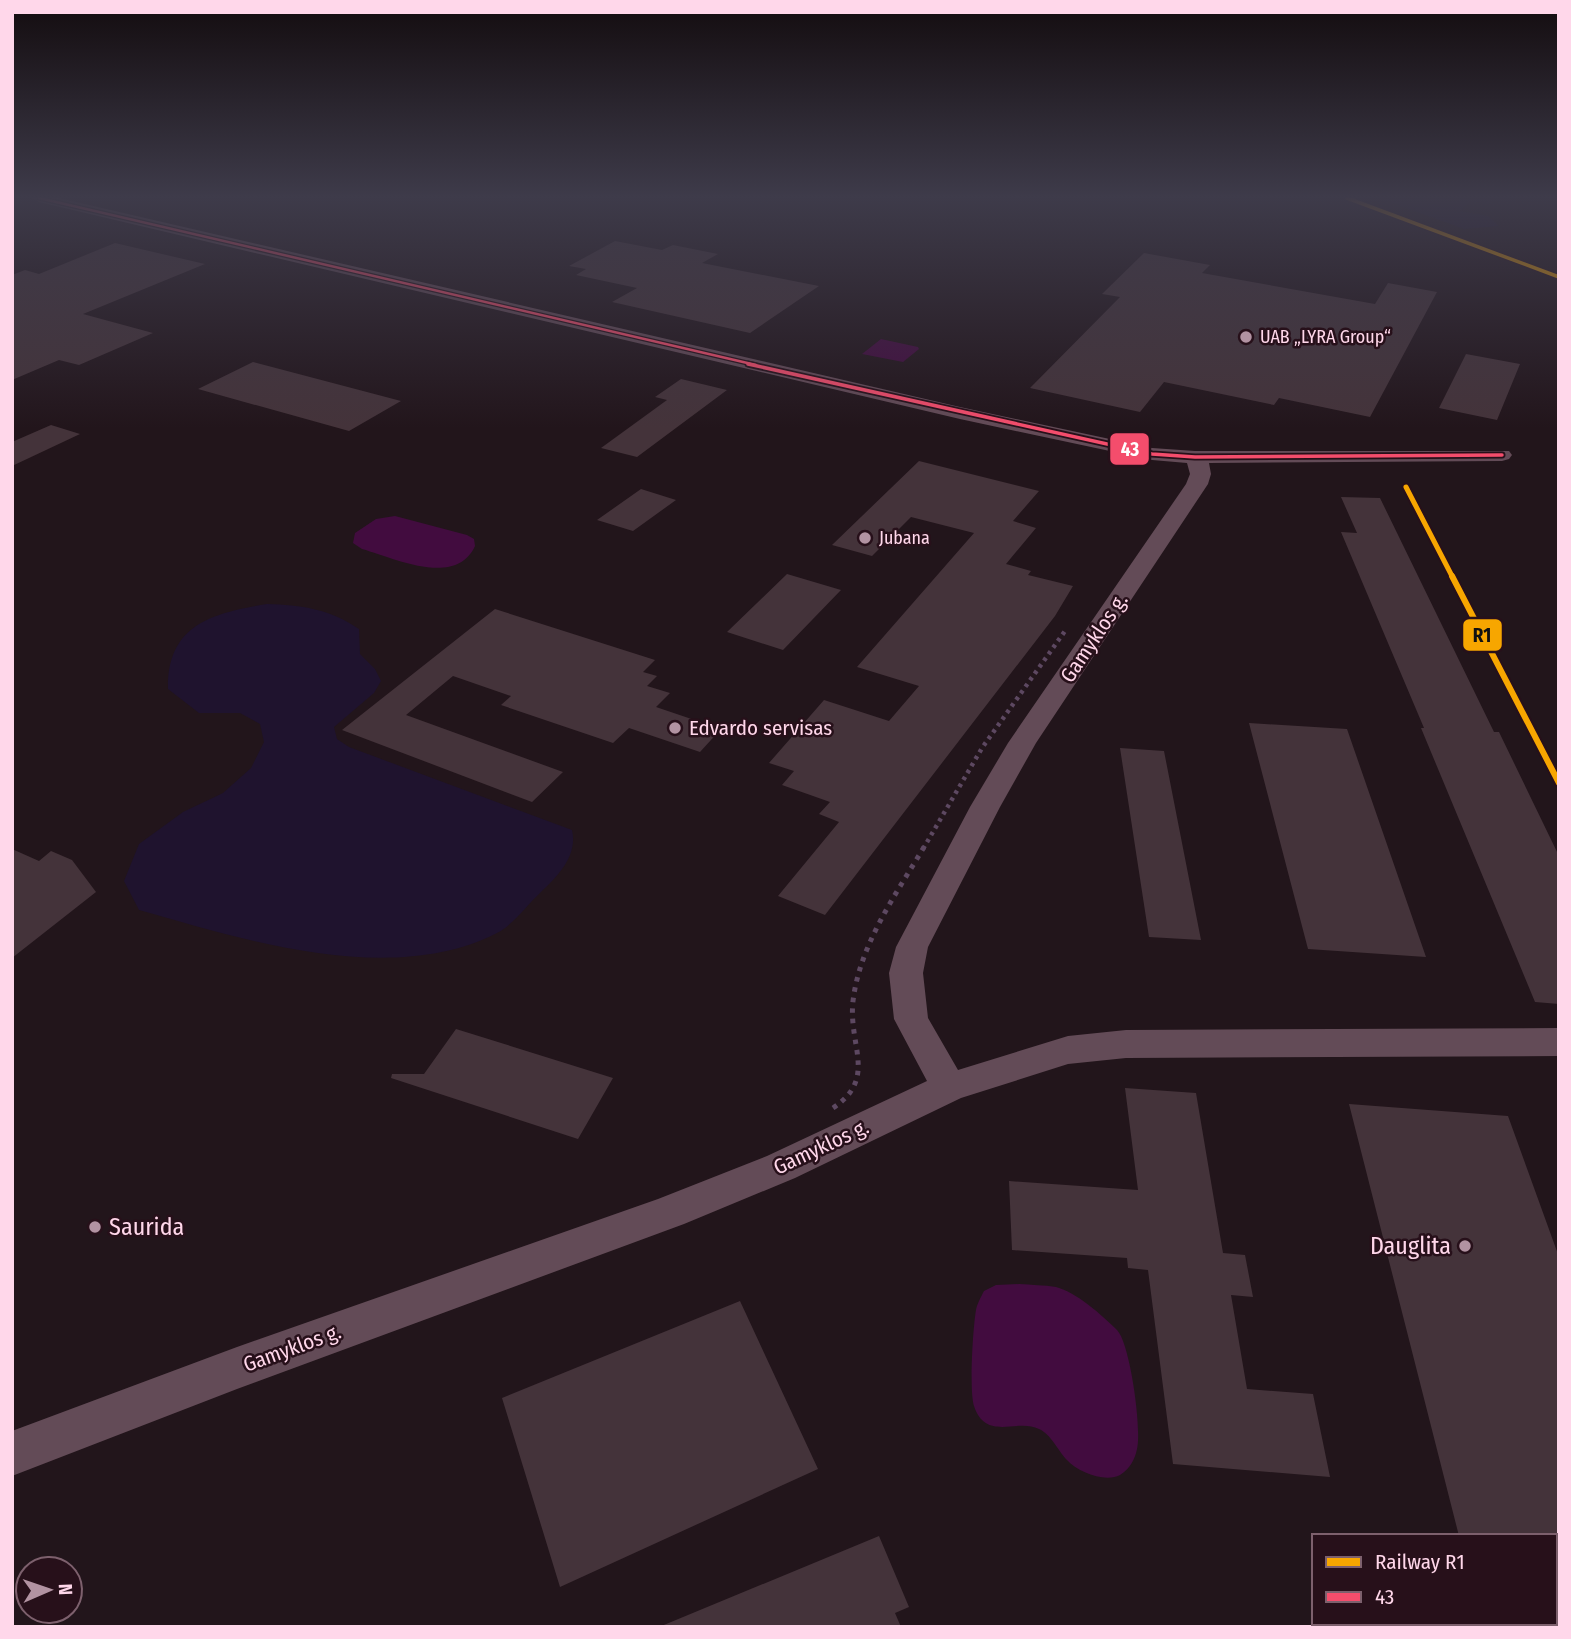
<svg xmlns="http://www.w3.org/2000/svg" width="1571" height="1639" font-family="'Fira Sans Condensed',sans-serif">
<style>
.green{fill:#1f132e}
.water{fill:#420c3f}
.building{fill:#44333a}
.lines{fill:none;stroke-linecap:round;stroke-linejoin:round}
.path-far1{stroke:#5d4861;stroke-width:4.5;stroke-dasharray:3.5 4.5;stroke-linecap:butt}
.path{stroke:#5d4861;stroke-width:5;stroke-dasharray:4.5 6;stroke-linecap:butt}
.minor{fill:#634b57;fill-rule:evenodd}
.bus-1-far1-casing{stroke:#27101a;stroke-width:5}
.bus-1-casing{stroke:#27101a;stroke-width:7}
.bus-1-far1{stroke:#f44d6c;stroke-width:2.5}
.bus-1{stroke:#f44d6c;stroke-width:3.5}
.rail-1-far2-casing{stroke:#27101a;stroke-width:6}
.rail-1-far1-casing{stroke:#27101a;stroke-width:9}
.rail-1-casing{stroke:#27101a;stroke-width:10}
.rail-1-far2{stroke:#f7a600;stroke-width:3.5}
.rail-1-far1{stroke:#f7a600;stroke-width:5}
.rail-1{stroke:#f7a600;stroke-width:6}
.poi-dot{fill:#b293a2;stroke:#27101a;stroke-width:2.5}
.labels{text-anchor:middle;dominant-baseline:central;stroke-width:5;stroke-linejoin:round;paint-order:stroke}
.far-poi-label{font-size:18px;fill:#ffd7ea;stroke:#27101a;text-anchor:start}
.street-label{font-size:21px;fill:#ffd7ea;stroke:#27101a}
.poi-label{font-size:21px;fill:#ffd7ea;stroke:#27101a;text-anchor:start}
.near-poi-label{font-size:24px;fill:#ffd7ea;stroke:#27101a;text-anchor:start}
.line-badge{stroke:#27101a;stroke-width:2.5}
.badge-label{font-size:19px;text-anchor:middle;font-weight:bold;fill:#fff}
.pale-badge-label{font-size:19px;text-anchor:middle;font-weight:bold;fill:#111}
</style>
<rect width="100%" height="100%" fill="#22151b"/>
<path class="green" d="M1380,198H1491V203L1471,201L1460,211L1488,216L1499,226L1464,229Z
M267,604C301,605 330,609 359,629L360,654L375,669L381,681L374,693L334,727L337,739L349,747L572,830C578,856 558,876 540,893C527,905 513,925 497,933C392,987 245,940 139,910L124,881L139,844L183,812L223,793L251,768L264,742L260,724L240,713H199L168,689C167,624 213,613 267,604Z"/>
<path class="water" d="M881,339L918,347L919,349L903,362L862,354Z
M395,516L467,535L474,539L475,546C456,588 394,558 362,549L353,543L355,533L376,519Z
M1019,1284C1031,1285 1044,1285 1056,1287C1076,1292 1102,1315 1117,1330C1130,1343 1142,1429 1137,1449C1135,1459 1130,1469 1120,1475C1105,1483 1078,1472 1067,1460C1058,1451 1051,1434 1039,1429C1017,1418 986,1442 974,1406C969,1391 973,1327 976,1310C977,1304 981,1297 984,1291L996,1285Z"/>
<path class="building" d="M615,241L662,250L673,245L718,254L702,263L819,286L750,333L612,302L637,288L576,275L586,269L569,266Z
M115,243L205,264L83,314L153,333L79,365L59,360L12,380V275L25,270L39,274Z
M1144,253L1210,265L1202,273L1375,304L1388,283L1437,292L1370,417L1279,398L1274,405L1164,382L1140,412L1030,388L1120,297L1102,294Z
M1466,354L1520,364L1497,420L1439,408Z
M253,362L401,401L349,431L198,389Z
M681,379L727,390L637,457L601,448L667,400L655,397Z
M51,425L80,434L12,466V442Z
M919,461L1039,491L1013,521L1036,528L1006,564L1031,571L1028,575L1073,586L1055,616L825,915L778,896L839,822L819,814L830,802L782,785L794,771L769,763L824,700L889,721L919,686L857,667L974,533L911,517L872,556L832,545Z
M641,489L676,500L633,531L597,520Z
M1341,497L1380,498L1494,732H1499L1559,856V1004L1535,1002L1421,728H1424L1341,532L1357,533Z
M787,574L841,590L783,650L727,632Z
M495,609L655,660L643,672L657,676L647,686L670,693L656,707L721,729L700,752L629,728L613,743L501,705L511,696L453,676L406,715L563,772L532,802L342,730Z
M1249,723L1347,729L1426,957L1308,949Z
M1120,748L1164,751L1201,940L1149,937Z
M12,849L39,861L51,851L72,860L96,892L12,958Z
M456,1029L613,1078L578,1139L391,1078L392,1074H424Z
M1125,1088L1196,1093L1223,1253L1245,1255L1253,1297L1231,1295L1247,1389L1313,1394L1330,1477L1173,1464L1148,1270L1128,1268L1127,1258L1012,1250L1009,1181L1138,1190Z
M1349,1104L1508,1116L1559,1257V1536H1459Z
M740,1301L818,1469L560,1587L502,1398Z
M879,1536L909,1607L895,1613L901,1627H659Z"/>
<g class="lines">
<path class="path-far1" d="M923,849L982,748L1065,631"/>
<path class="path" d="M833,1108C878,1078 848,1046 853,1001C860,944 895,896 924,847"/>
<path class="minor" d="M32,198H59L960,407L1152,448L1195,451H1509L1512,455L1509,459L1502,461L1209,463L1211,474L1208,484L1036,743L1000,807L928,947L923,973L928,1018L958,1070L1068,1036L1126,1030L1559,1028V1056L1126,1058L1068,1064L961,1098L795,1178L684,1224L237,1389L12,1476V1431L237,1347L658,1199L767,1156L927,1081L894,1019L889,973L896,947L970,807L1008,743L1186,484L1190,474L1187,463L1152,460L960,419L39,202Z"/>
<defs>
<path id="bus-1-far1" d="M39,198L756,365"/>
<path id="bus-1" d="M748,364L1152,454L1195,457L1502,455"/>
</defs>
<use href="#bus-1-far1" class="bus-1-far1-casing"/>
<use href="#bus-1" class="bus-1-casing"/>
<use href="#bus-1-far1" class="bus-1-far1"/>
<use href="#bus-1" class="bus-1"/>
<defs>
<path id="rail-1-far2" d="M1347,198L1559,277"/>
<path id="rail-1-far1" d="M1406,487L1453,578"/>
<path id="rail-1" d="M1452,576L1559,783"/>
</defs>
<use href="#rail-1-far2" class="rail-1-far2-casing"/>
<use href="#rail-1-far1" class="rail-1-far1-casing"/>
<use href="#rail-1" class="rail-1-casing"/>
<use href="#rail-1-far2" class="rail-1-far2"/>
<use href="#rail-1-far1" class="rail-1-far1"/>
<use href="#rail-1" class="rail-1"/>
</g>
<linearGradient id="sky" x2="0" y2="1"><stop stop-color="#130c0f"/><stop offset="0.46" stop-color="#3e3b4a"/><stop offset="1" stop-color="#3e3b4a" stop-opacity="0"/></linearGradient>
<rect width="1571" height="428" fill="url(#sky)"/>
<g class="poi-dot">
<circle cx="1246" cy="337" r="7"/>
<circle cx="865" cy="538" r="7"/>
<circle cx="675" cy="728" r="7"/>
<circle cx="95" cy="1227" r="7"/>
<circle cx="1465" cy="1246" r="7"/>
</g>
<g class="labels">
<g class="far-poi-label">
<text x="1260" y="337">UAB „LYRA Group“</text>
<text x="879" y="538">Jubana</text>
</g>
<g class="street-label">
<text transform="translate(1094 638) rotate(-56)">Gamyklos g.</text>
<text transform="translate(821 1147) rotate(-25)">Gamyklos g.</text>
<text transform="translate(292 1348) rotate(-20)">Gamyklos g.</text>
</g>
<g class="poi-label">
<text x="689" y="728">Edvardo servisas</text>
</g>
<g class="near-poi-label">
<text x="109" y="1227">Saurida</text>
<text x="1451" y="1246" text-anchor="end">Dauglita</text>
</g>
</g>
<g class="line-badge">
<rect x="1109" y="432" width="41" height="34" rx="7" fill="#f44d6c"/>
<rect x="1462" y="618" width="41" height="34" rx="7" fill="#f7a600"/>
</g>
<g class="badge-label">
<text x="1130" y="456">43</text>
</g>
<g class="pale-badge-label">
<text x="1482" y="642">R1</text>
</g>
<rect width="1571" height="1639" fill="none" stroke="#ffd7ea" stroke-width="28"/>
<rect x="1312" y="1534" width="245" height="91" fill="#27101a" stroke="#7d606d" stroke-width="2"/>
<rect x="1326" y="1557" width="35" height="10" fill="#f7a600" stroke="#7d606d" stroke-width="2"/>
<text x="1375" y="1569" font-size="21" fill="#ffd7ea">Railway R1</text>
<rect x="1326" y="1592" width="35" height="10" fill="#f44d6c" stroke="#7d606d" stroke-width="2"/>
<text x="1375" y="1604" font-size="21" fill="#ffd7ea">43</text>
<g transform="translate(49 1590) rotate(88)"><circle r="33" fill="#27101a" stroke="#7d606d" stroke-width="2"/>
<path d="M0-5L12 26L0 18L-12 26Z" fill="#b293a2"/>
<text y="-10" font-size="19" font-weight="bold" text-anchor="middle" fill="#ffd7ea">N</text>
</g>
</svg>
